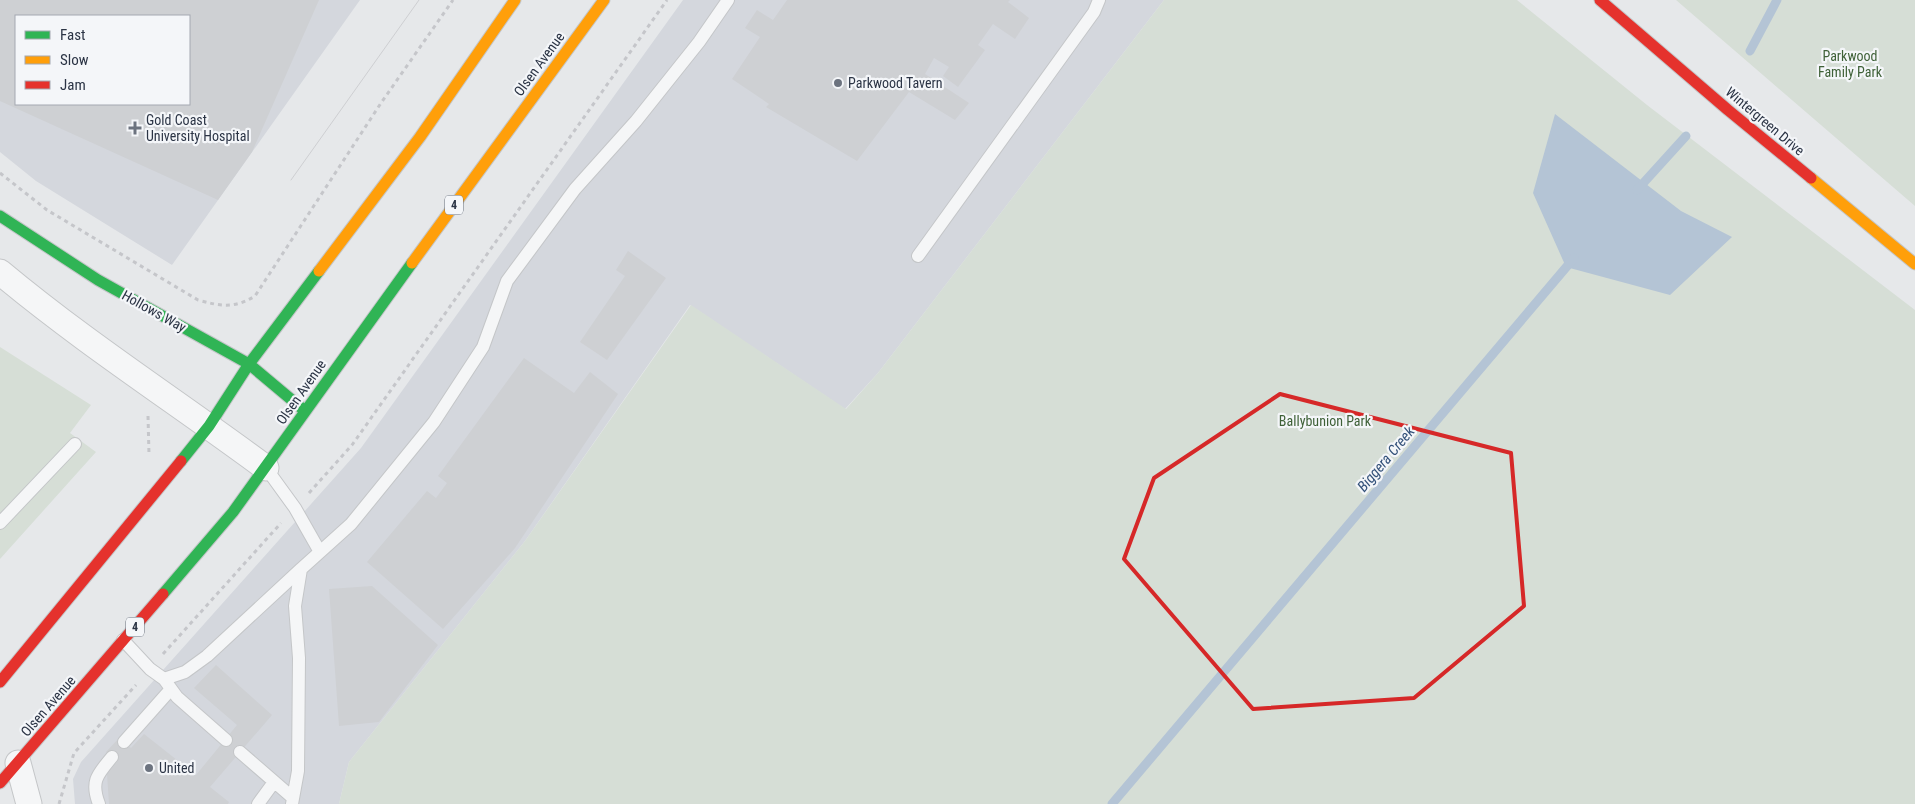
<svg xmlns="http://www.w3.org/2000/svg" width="1915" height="804" font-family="'Roboto Condensed',sans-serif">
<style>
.built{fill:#d4d7dd;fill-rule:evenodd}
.green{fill:#d6ded6}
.water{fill:#b4c4d5}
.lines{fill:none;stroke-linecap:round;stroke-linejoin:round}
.stream{stroke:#b4c4d5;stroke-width:9}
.building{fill:#ced0d3;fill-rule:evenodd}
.lane-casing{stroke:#c4c6c8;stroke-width:14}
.street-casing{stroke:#c4c6c8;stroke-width:27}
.fast-casing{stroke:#c4c6c8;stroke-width:13}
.slow-casing{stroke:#c4c6c8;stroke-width:13}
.jam-casing{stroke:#c4c6c8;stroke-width:13}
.path{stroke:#c5c6ca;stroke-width:3;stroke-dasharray:4 4;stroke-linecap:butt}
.lane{stroke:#f5f6f7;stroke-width:12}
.street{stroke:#f5f6f7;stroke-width:25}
.fast{stroke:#30b455;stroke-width:11}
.slow{stroke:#ff9f0a;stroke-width:11}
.jam{stroke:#e5322d;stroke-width:11}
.tram{stroke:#cecfd2;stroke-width:1}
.marked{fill:none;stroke:#d62828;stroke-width:4;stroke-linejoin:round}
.poi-dot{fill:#6c737f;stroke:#f4f6f9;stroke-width:2}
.labels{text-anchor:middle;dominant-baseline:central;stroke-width:4.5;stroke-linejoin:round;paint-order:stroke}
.shield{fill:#f4f6f9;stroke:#676e7b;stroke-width:1}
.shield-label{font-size:12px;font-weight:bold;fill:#2b3445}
.park-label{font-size:14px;fill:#3f6138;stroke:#f4f6f9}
.street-label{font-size:14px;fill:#2b3445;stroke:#f4f6f9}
.poi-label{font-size:14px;fill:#2b3445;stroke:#f4f6f9;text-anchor:start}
.water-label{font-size:15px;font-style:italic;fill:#34527a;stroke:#f4f6f9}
</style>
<rect width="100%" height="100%" fill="#e6e8ea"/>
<path class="built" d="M0,0H360L172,265L36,181L0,152ZM16,16H189V104H16Z
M683,0H1164L878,373L845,409L690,305L525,541L349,762L339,804H75L73,779L81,762L361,448Z"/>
<path class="green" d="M1164,0H1517L1647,105L1915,310V804H339L349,762L525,541L691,305L846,409L878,373Z
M1676,0H1915V206Z
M0,347L91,405L70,433L96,452L0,559Z"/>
<path class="water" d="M1555,114L1681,211L1732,237L1670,295L1566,267L1533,193Z"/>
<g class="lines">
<path class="stream" d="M1750,51L1777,0
M1637,190L1686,136
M1112,804L1574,258"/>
</g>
<path class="building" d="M0,0H319L252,152L218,200L0,101ZM16,16H189V104H16Z
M787,0H1010L1008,2L1029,18L1015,39L993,24L978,45L985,50L958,87L943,76L949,67L934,58L925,74L969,103L955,120L909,92L857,161L766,107L769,104L732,79L760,37L745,28L757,10L773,20Z
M628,251L666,278L607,360L580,342L625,276L616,270Z
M524,358L574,393L590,372L618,394L515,548L443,629L367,562L427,491L436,498L447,483L438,476Z
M372,586L438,645L379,722L339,726L329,589Z
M216,665L272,715L210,787L229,802L228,804H109L107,774L118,761L106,752L119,738L131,748L144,734L196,775L237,725L194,688Z"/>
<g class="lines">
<defs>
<path id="lane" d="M918,256L1094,12L1099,0
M266,468L295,508L320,552
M0,523L75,444
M123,640L150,669L164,679L185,672L207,656L301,569
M164,679L177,697L226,740
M124,742L171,689
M240,752L293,798
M99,804C90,781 98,774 112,757
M258,804L274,782
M292,804L298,771L299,658L295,606L301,569L351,524L434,422L483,347L507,281L575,189L636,121L699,42L728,0"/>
<path id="street" d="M0,272C85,343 177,402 266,468
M18,763L29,804"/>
<path id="fast" d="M0,216L98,280L249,364L305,411
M181,461L209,426L249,364L319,271
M163,594L233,512L412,263"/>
<path id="slow" d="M1811,178L1915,264
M412,263L604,0
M319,271L420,137L515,0"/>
<path id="jam" d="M1600,0L1728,110L1811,178
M0,682L181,461
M0,783L163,594"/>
</defs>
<use href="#lane" class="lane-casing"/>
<use href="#street" class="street-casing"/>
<use href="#fast" class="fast-casing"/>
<use href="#slow" class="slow-casing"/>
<use href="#jam" class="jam-casing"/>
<path class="path" d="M0,173L47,210L198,300C220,306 234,309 255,296L381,103L453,0
M148,416L149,454
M309,493L352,445L667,0
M163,654L281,523
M59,804L74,753L136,685"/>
<use href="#lane" class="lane"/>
<use href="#street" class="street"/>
<use href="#fast" class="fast"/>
<use href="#slow" class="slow"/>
<use href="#jam" class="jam"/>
<path class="tram" d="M291,180L419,0"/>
</g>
<path class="marked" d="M1280,394L1511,453L1524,606L1414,698L1253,709L1124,559L1154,478Z"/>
<g class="poi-dot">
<circle cx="838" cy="83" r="5"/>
<path d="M132.5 120.5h5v5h5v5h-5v5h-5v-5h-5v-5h5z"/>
<circle cx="149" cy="768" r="5"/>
</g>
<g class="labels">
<g class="shield">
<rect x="445" y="195.5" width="18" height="19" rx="4"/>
<rect x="126" y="617.5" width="18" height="19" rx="4"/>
</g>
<g class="shield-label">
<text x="454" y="205">4</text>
<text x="135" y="627">4</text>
</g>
<g class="park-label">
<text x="1850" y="56">Parkwood<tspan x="1850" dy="16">Family Park</tspan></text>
<text x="1325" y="421">Ballybunion Park</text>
</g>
<g class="street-label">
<text transform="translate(539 64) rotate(-54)">Olsen Avenue</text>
<text transform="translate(1765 121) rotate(40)">Wintergreen Drive</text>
<text transform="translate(154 311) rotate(29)">Hollows Way</text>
<text transform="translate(301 392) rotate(-55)">Olsen Avenue</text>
<text transform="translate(48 706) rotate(-49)">Olsen Avenue</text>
</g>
<g class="poi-label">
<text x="848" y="83">Parkwood Tavern</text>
<text x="146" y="120">Gold Coast<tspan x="146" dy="16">University Hospital</tspan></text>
<text x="159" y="768">United</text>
</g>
<g class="water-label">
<text transform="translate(1386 459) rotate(-50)">Biggera Creek</text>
</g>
</g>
<rect x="15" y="15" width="175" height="90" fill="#f4f6f9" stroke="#a4a8b1"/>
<rect x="25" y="31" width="25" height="8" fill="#30b455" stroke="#a4a8b1"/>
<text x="60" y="40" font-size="15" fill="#2b3445">Fast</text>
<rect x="25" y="56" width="25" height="8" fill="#ff9f0a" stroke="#a4a8b1"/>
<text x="60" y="65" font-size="15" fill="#2b3445">Slow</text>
<rect x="25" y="81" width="25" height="8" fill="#e5322d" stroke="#a4a8b1"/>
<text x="60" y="90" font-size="15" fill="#2b3445">Jam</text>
</svg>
